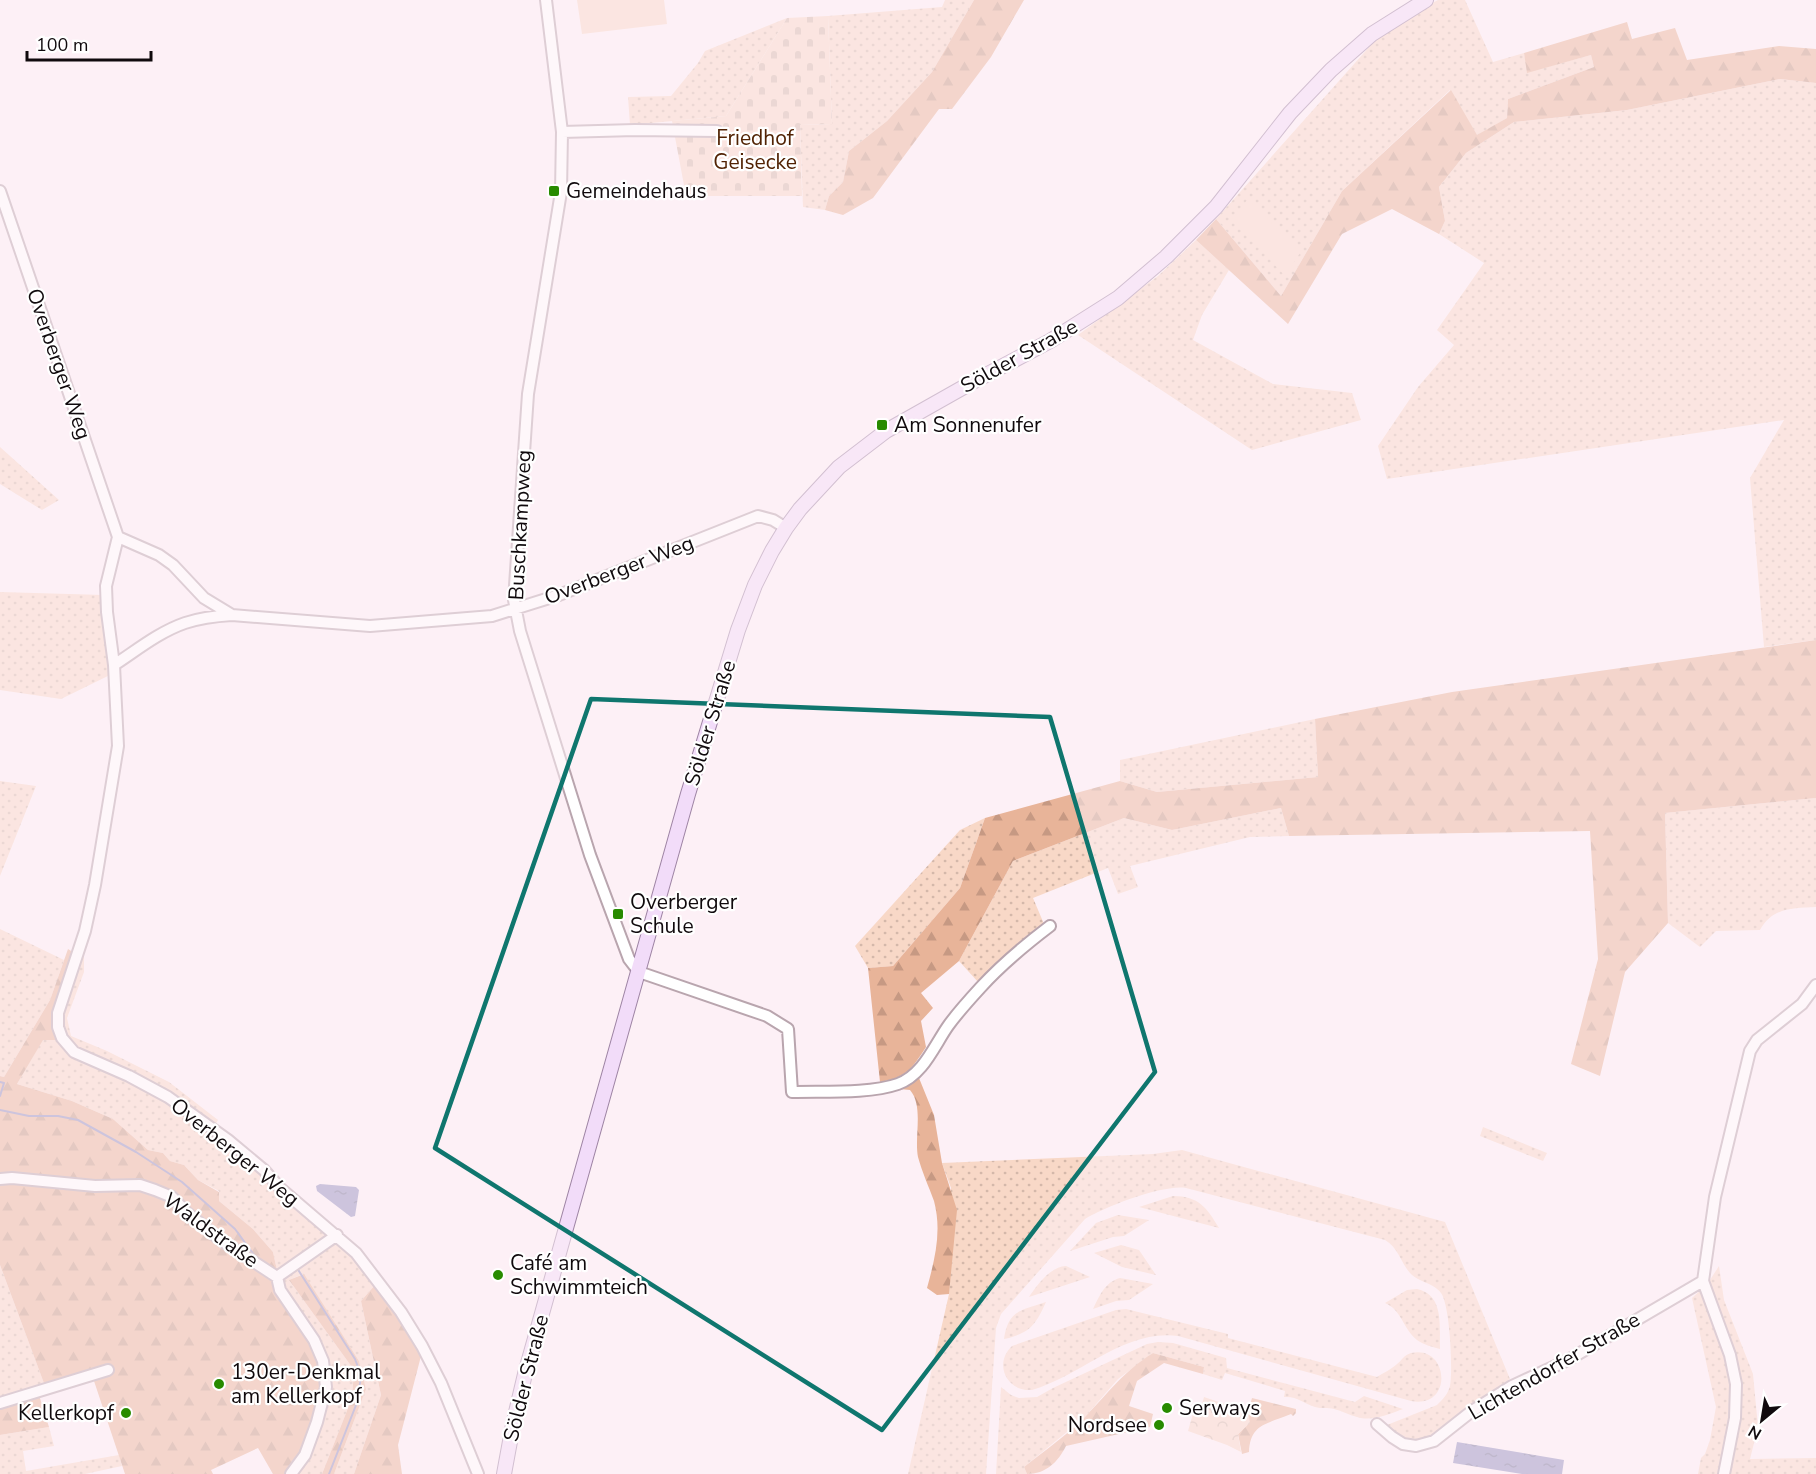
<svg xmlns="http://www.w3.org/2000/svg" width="1816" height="1474" font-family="'Nunito Sans',sans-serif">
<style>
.grass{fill:url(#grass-dots)}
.forest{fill:url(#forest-firs)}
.cemetery{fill:url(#cemetery-stones)}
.park{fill:url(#park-crowns)}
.pitch{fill:#f8d8c7}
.water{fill:url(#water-ripples)}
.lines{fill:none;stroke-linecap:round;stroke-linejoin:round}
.stream{stroke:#928fbf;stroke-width:2}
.minor-casing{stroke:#b9a5ae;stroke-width:14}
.major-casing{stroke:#9e84a4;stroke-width:16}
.minor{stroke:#fff;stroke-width:10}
.major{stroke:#f2dcf9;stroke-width:14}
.marked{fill:none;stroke:#0f766e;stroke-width:4.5;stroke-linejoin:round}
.poi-dot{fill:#288b00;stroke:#fff;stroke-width:2}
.labels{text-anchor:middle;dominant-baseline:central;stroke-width:4.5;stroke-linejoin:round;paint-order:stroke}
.park-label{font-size:21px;fill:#512203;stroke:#fff}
.poi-label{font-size:21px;fill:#100a0d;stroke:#fff;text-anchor:start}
.street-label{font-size:21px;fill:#100a0d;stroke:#fff}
</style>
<defs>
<pattern id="grass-dots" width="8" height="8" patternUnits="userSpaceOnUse" patternTransform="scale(1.5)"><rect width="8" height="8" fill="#f8d8c7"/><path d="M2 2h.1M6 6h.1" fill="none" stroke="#d4b8aa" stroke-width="1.8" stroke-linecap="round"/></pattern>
<pattern id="forest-firs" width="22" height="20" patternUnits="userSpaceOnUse" patternTransform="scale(1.5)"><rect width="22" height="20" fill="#e8b499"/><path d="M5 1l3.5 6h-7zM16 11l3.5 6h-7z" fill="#c69983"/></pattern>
<pattern id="cemetery-stones" width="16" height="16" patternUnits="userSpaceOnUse" patternTransform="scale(1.5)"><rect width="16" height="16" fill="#f8d8c7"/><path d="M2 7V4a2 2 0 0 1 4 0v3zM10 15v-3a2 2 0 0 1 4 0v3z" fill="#d4b8aa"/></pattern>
<pattern id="park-crowns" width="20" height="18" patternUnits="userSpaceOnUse" patternTransform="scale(1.5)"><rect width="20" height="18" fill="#f8d8c7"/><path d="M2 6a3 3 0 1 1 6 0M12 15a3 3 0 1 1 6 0" fill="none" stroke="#d4b8aa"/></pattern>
<pattern id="water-ripples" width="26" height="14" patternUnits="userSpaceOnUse" patternTransform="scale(1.5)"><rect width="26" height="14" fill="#928fbf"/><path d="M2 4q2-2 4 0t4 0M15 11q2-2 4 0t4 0" fill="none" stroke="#76739a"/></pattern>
</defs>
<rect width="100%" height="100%" fill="#fdf0f6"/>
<path class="grass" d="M945,0H974L932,72L887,121L849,151L843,182L829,196L825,210L803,207L800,125L832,124L828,16L942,7Z
M1438,0H1465L1493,62L1524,53L1528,72L1591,55L1594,67L1508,99L1507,118L1477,136L1450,90L1342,191L1281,296L1216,219L1379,36L1403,19Z
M787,18L726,116L630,125L628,97L671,96L698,63L705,51Z
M1780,79L1816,83V640L1764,647L1750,478L1784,420L1387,479L1378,446L1418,387L1454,345L1437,330L1484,263L1439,234L1445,221L1439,187L1466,153L1514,122L1627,110Z
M1196,240L1229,270L1202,315L1193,340L1273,384L1352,393L1361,420L1252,450L1078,335L1158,276Z
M0,447L59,500L42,510L0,484Z
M0,592L104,595L112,674L61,699L0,690Z
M1315,719L1318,777L1157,792L1120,781V760Z
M0,781L36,786L0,876Z
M1816,798V907C1792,908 1772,908 1760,930L1716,931L1700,947L1668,923L1665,813Z
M1281,808L1289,836L1250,837L1130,866L1138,887L1118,894L1108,868L1033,898L1044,924L978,982L959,961L1013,861L1124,818L1172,830Z
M985,818L960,888L893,966L868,968L855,946L960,830Z
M0,929L64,960L50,1000L4,1077L0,1076Z
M84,952V972L67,1018L71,1036L107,1051L169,1082L218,1120L214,1127L75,1050L63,1037L61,1013L79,956Z
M43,1039L60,1040L129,1077L227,1142L334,1235L278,1275L273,1252L253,1229L219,1201V1191L198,1180L184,1165L170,1161L163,1153L148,1150L113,1119L72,1101L17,1084Z
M1483,1127L1547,1153L1543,1161L1480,1136Z
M1182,1150L1445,1222L1510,1379C1492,1391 1474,1403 1456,1416C1447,1423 1438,1435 1427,1439C1412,1444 1395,1438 1387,1425L1437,1405C1443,1399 1448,1394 1450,1386C1453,1371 1450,1305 1441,1293C1433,1282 1419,1283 1410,1273C1401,1263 1398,1247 1385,1240L1186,1188C1164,1184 1104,1207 1085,1219L1001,1314L996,1328L986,1474H908L949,1294L951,1188L942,1163L1153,1154Z
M1173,1196C1199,1196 1207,1208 1219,1228L1139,1207Z
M1118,1215L1149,1220L1124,1236L1113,1237L1070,1251L1096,1223Z
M336,1240L375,1285L361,1301L381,1395L354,1474H334L366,1389L359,1361L303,1274L289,1280L354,1370L352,1398L322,1474H298L306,1457L279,1277Z
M1121,1245L1139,1250L1156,1275L1122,1267L1094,1253Z
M0,1265L45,1386L0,1400Z
M1066,1266L1090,1277L1029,1297C1037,1285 1050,1267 1066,1266Z
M1719,1266L1724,1300L1753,1374L1758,1427L1750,1459L1816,1458V1474H1698L1701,1458L1705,1454L1710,1440L1716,1407L1692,1298L1708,1283Z
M1120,1278L1153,1284L1129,1300L1116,1301L1093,1309C1100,1295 1105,1282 1120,1278Z
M1417,1289C1445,1295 1439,1327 1440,1349C1433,1347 1424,1345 1417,1340C1403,1329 1402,1310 1385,1303L1407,1290Z
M1046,1302C1035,1326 1030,1333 1004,1339C1008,1310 1022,1310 1046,1302Z
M1126,1309L1228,1334V1338L1377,1377C1383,1373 1392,1369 1397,1364C1402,1360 1404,1355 1411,1353C1449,1344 1454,1409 1411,1401L1178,1336C1124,1329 1081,1376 1032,1390C1007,1392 993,1364 1012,1346L1116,1310Z
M1158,1342L1173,1343L1226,1358L1227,1368L1355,1402L1364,1396L1403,1409C1389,1414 1372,1422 1357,1417C1349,1415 1342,1411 1334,1409C1328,1407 1321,1409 1315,1407C1303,1403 1297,1396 1284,1397L1285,1391L1225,1373L1222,1380L1203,1374L1204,1367L1153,1353L1118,1379L1084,1418L1024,1467L1027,1474H996L1001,1387L1011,1395L1019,1398L1037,1397L1053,1388L1147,1344Z
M49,1427L54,1446L23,1451L26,1471L119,1455L122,1466L85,1474H0V1435Z"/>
<path class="forest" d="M974,0H1024L991,57L952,109H939L873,198L843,215L825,210L829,196L843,182L849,151L887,121L932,72Z
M1627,22L1632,39L1675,28L1687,60L1779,46L1816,49V83L1780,79L1627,110L1514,122L1466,153L1439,187L1445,221L1439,234L1392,209L1342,234L1288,324L1196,240L1216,219L1281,296L1342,191L1451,90L1477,135L1507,118L1508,99L1594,67L1591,55L1527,73L1524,53Z
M1816,640V798L1665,813L1668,923L1625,972L1600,1076L1571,1064L1598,959L1590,831L1289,836L1281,808L1172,830L1124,818L1013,861L959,961L921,993L933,1008L921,1021L926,1047C911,1070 907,1077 880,1082L868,968L893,966L960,888L985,818L1120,781L1157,792L1318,777L1315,719L1452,692Z
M68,949L76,954L57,1013L60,1040H43L17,1084L72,1101L113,1119L148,1150L163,1153L170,1161L184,1165L198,1180L219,1192V1201L253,1229L273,1252L278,1275L155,1189L0,1178V1076L4,1077L50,1000Z
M919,1078L934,1115L942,1163L957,1210L949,1294L937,1295L927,1288C935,1259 942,1231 934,1201C929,1187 922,1172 918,1157C914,1137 924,1106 910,1090L900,1089Z
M0,1181L155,1191L275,1277L313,1340L324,1387L302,1454L287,1474H273L258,1448L211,1470L213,1474H125L93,1378L45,1386L0,1265Z
M304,1274L359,1361L366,1389L334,1474H322L352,1398L354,1370L289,1280Z
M375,1285L396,1314L421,1356L398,1445L402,1474H354L381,1395L361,1301Z
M1153,1353L1204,1367L1203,1374L1164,1363L1137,1381L1129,1406L1153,1414L1150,1427L1066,1446C1058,1462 1046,1474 1027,1474L1024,1467C1044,1451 1067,1435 1085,1417C1109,1392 1123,1372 1153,1353Z
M39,1395L49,1427L0,1435V1406Z
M1252,1398L1296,1409V1413L1293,1416L1291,1414C1268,1424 1250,1423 1249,1452L1242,1454L1238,1434L1249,1423L1248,1412Z"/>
<path class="cemetery" d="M828,16L832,124L800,125L802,196H686L672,121L726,116L787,18Z"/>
<path class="park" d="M1204,1397L1248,1412L1250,1423L1238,1434L1241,1452L1227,1445L1188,1431L1194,1410L1200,1411Z"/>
<path class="pitch" d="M577,0H664L667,24L582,34Z
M1248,199L1300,253L1285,276L1232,218Z"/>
<path class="water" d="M320,1184L356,1187L359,1190L355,1216L351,1217L317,1191L316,1186Z
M1457,1442L1564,1460L1562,1474H1522L1453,1463Z"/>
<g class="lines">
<path class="stream" d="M0,1082L4,1083L0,1096
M0,1110L29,1116H58L78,1120L136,1152L182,1182L235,1229L257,1259
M297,1268L355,1359L361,1375L358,1400L329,1474"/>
<defs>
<path id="minor" d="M546,0L562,132L561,192L528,394L514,600L520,631L590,855L629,959L639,972L767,1016L788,1029L792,1092C823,1091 869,1094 898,1084C923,1075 934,1046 948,1026C958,1012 970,999 981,987C1002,964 1025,945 1050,926
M562,132L635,130L717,131
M0,191L118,537L106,586L107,612L114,665L118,746L95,885L85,931L58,1013V1027L62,1038L74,1052L129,1076L168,1097L228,1140L264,1170L280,1188L356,1253L401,1312L422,1346L441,1383L478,1474
M118,537L159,555L173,565L204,598L232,615L370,626L492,616L559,595L758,516L773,520L786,528
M114,665C137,650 159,632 185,623C200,618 216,616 232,615
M0,1179L12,1178L95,1186L140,1185L155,1190L172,1197L186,1212L222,1241L277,1277
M0,1403L108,1370
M1377,1424L1392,1437L1403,1444L1416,1446L1434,1441L1472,1411L1512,1386L1568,1360L1703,1281
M291,1474L305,1455L317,1422L326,1387L323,1361L314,1340L280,1290L277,1277L337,1235
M1724,1474L1735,1418L1736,1384L1730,1355L1703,1281L1715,1197L1750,1051L1757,1040L1802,1004L1816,985"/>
<path id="major" d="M504,1474L513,1425L525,1374L688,794L738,630L755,585L772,551L786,528L800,509L839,467L886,431L971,383L1050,341L1118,298L1166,257L1216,207L1290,113L1331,70L1372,34L1426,0"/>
</defs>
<use href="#minor" class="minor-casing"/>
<use href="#major" class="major-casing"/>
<use href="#minor" class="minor"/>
<use href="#major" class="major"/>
</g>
<path d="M0 0H1816V1474H0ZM591,699L1050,717L1155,1072L882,1430L435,1148Z" fill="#fdf0f6" fill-opacity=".55" fill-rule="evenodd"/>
<path class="marked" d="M591,699L1050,717L1155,1072L882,1430L435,1148Z"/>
<g class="poi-dot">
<rect x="548" y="185" width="12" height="12" rx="3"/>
<rect x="876" y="419" width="12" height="12" rx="3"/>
<rect x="612" y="908" width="12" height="12" rx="3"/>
<circle cx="498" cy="1275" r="6"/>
<circle cx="219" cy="1384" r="6"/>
<circle cx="1167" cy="1408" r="6"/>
<circle cx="126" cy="1413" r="6"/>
<circle cx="1159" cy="1425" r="6"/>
</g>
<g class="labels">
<g class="park-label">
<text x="755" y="138">Friedhof<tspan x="755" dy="24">Geisecke</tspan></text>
</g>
<g class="poi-label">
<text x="566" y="191">Gemeindehaus</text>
<text x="894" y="425">Am Sonnenufer</text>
<text x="630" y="902">Overberger<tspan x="630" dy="24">Schule</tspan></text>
<text x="510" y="1263">Café am<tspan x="510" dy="24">Schwimmteich</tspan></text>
<text x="231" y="1372">130er-Denkmal<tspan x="231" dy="24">am Kellerkopf</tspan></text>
<text x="1179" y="1408">Serways</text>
<text x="114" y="1413" text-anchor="end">Kellerkopf</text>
<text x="1147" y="1425" text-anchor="end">Nordsee</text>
</g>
<g class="street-label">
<text transform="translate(1019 356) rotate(-29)">Sölder Straße</text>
<text transform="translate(59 364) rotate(71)">Overberger Weg</text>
<text transform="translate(520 525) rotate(-87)">Buschkampweg</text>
<text transform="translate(619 570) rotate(-21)">Overberger Weg</text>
<text transform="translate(710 723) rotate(-73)">Sölder Straße</text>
<text transform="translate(235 1152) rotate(39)">Overberger Weg</text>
<text transform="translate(211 1230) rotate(36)">Waldstraße</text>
<text transform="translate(1554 1366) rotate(-30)">Lichtendorfer Straße</text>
<text transform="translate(526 1378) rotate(-76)">Sölder Straße</text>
</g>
</g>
<g transform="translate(1762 1420) rotate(210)" stroke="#ffffff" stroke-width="4.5" paint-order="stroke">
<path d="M0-4.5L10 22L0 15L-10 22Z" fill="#100a0d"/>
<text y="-9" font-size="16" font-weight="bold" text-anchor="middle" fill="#100a0d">N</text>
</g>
<path d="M27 51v9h124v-9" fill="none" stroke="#100a0d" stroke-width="3"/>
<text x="36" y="51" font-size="18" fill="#100a0d" stroke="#ffffff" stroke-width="4.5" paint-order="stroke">100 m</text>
</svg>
